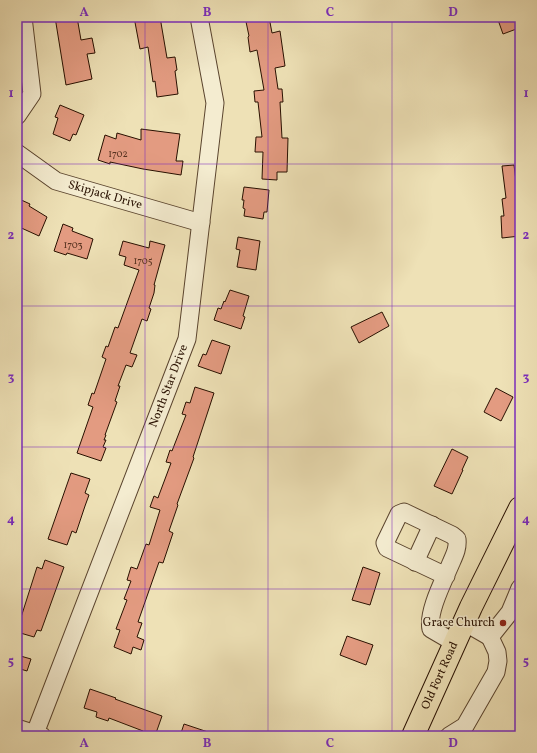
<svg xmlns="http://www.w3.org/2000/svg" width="537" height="753" font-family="Vollkorn,serif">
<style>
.building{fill:#e39b81;stroke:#281000}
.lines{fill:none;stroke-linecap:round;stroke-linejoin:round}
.minor-casing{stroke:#5a442e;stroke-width:19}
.major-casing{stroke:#281000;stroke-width:24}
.minor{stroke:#f4ecd0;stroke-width:17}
.major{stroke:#eee1b6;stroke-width:22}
.grid{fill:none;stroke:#7b2cbf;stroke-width:1;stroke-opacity:0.55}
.poi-dot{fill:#8f2418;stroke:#f4ecd0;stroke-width:1.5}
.labels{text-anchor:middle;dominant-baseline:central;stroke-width:3;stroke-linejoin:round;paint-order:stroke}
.number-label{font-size:10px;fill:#573320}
.street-label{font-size:12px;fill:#281000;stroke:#f4ecd0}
.poi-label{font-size:12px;fill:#281000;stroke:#f4ecd0;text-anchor:end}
.neatline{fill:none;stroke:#7b2cbf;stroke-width:1.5}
.grid-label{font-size:13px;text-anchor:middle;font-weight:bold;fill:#7b2cbf}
</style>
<rect width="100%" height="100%" fill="#eee1b6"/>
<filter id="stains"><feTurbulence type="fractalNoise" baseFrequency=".005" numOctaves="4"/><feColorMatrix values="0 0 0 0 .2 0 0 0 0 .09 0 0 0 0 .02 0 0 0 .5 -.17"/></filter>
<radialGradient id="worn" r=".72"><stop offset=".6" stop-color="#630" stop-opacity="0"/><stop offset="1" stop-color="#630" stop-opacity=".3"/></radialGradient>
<path class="building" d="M55,17H77L81,40L92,38L95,53L87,54L92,79L66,85Z
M134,17H160L167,58L175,57L177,70L175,71L178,94L157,97L155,81L153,82L148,47L140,49Z
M245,17H269L272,33L280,31L285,66L275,68L278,89H282L283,102H280L282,138H288L287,172H277V180L262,179L263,152H255L256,137H262L258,102H255L254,91L264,90L257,50L250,52L248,37L249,36Z
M497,17H514L519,28L503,34Z
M60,105L84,115L76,135L73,134L70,141L53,134L58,118L55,117Z
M141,129L180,134L176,161H183L181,175L143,169L110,162V164L98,160L105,135L116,139L117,133L141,140Z
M514,165L518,197H520V236L502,238L501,216H504L502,199L506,198L502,166Z
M244,187L269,190L267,212H264L263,219L244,216L245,209L243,208L244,200H242Z
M17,198L30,204L29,206L47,217L39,236L17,226Z
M63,224L73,228L72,231L93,239L87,259L67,253L66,255L54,251Z
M238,237L260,241L256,270L237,267L240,250L236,249Z
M123,241L149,248L150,241L165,245L154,285H155L154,293L149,308L151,309L147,321L142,319L130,353L137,355L132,367L126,365L118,386H120L115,401L117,402L105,435H106L104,440H106L103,447L106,448L101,461L77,453L93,407L88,405L92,393L94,394L106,359L102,357L106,346L108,347L115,327L118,328L139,270L124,265L126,257L119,255Z
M230,290L249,296L243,316L245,317L241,329L214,320L218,308L221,309L224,301L225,302Z
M382,312L389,326L359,343L351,327Z
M212,340L230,346L221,374L198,366L203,354L206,355Z
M195,387L214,393L193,457L194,458L177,504L178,505L169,531L173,533L163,563L159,562L138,622L142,623L137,637L144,640L141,650L133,647L131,654L114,647L120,630L116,629L127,600L124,599L131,581L127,580L131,567L137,569L146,544L149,545L160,510L150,507L154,496L158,498L159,495L171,463L166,462L170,450L172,451L186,415L182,414L186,402L190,403Z
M496,388L513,397L501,421L484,412Z
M452,449L468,457L462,470H463L452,494L434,486Z
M71,473L90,479L85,493L89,495L85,506L76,533L72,531L67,545L48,539Z
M45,560L64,567L41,631L37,630L34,637L17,632V630L37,567L42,569Z
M363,567L380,573L370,605L352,600Z
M347,636L373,645L366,665L340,655Z
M17,655L31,659L27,671L17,668Z
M90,689L116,698L115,699L162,716L155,736H141L143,731L109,718L108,721L96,717L97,712L84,708Z
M184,724L214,734V736H180Z"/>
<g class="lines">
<defs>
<g id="minor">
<path d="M17,116L32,94L23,17"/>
<path id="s1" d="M17,153L56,181L201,223"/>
<path d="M415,562L432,525"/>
<path d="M446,576L387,548L385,543L399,514L404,512L452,535L457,539C458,548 455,554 451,563C444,580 427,612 431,629L455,643"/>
<path d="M464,622L490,637L510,612L520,588"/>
<path d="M17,728L42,736"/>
<path id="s2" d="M34,736L187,339L215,103L199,17"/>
<path d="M449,736L465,726L496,672L498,661L497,652L490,637"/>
</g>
<g id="major">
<path id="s3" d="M413,736L471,607L520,508"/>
</g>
</defs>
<use href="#minor" class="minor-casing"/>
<use href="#major" class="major-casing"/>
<use href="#minor" class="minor"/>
<use href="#major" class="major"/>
</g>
<path class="grid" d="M145,17V736M268,17V736M392,17V736M17,164H520M17,306H520M17,447H520M17,589H520"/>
<circle class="poi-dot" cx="503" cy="623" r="4"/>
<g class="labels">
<g class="number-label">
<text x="118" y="154">1702</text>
<text x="73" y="245">1703</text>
<text x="143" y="261">1705</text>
</g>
<g class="street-label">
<text stroke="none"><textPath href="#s1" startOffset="99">Skipjack Drive</textPath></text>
<text stroke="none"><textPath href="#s2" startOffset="375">North Star Drive</textPath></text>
<text stroke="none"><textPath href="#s3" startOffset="66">Old Fort Road</textPath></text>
</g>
<g class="poi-label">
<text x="495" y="623">Grace Church</text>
</g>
</g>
<rect width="537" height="753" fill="none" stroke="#eee1b6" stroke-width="44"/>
<rect x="22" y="22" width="493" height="709" class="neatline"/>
<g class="grid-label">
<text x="84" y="16">A</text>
<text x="207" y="16">B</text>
<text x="330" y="16">C</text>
<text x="453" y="16">D</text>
<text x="11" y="97">1</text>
<text x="526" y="97">1</text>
<text x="11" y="239">2</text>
<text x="526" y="239">2</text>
<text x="11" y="381">3</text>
<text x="526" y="381">3</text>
<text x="11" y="523">4</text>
<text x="526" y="523">4</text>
<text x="11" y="665">5</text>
<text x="526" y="665">5</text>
<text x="84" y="747">A</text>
<text x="207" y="747">B</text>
<text x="330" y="747">C</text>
<text x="453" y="747">D</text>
</g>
<rect width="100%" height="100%" filter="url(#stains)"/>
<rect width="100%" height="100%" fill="url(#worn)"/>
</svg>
